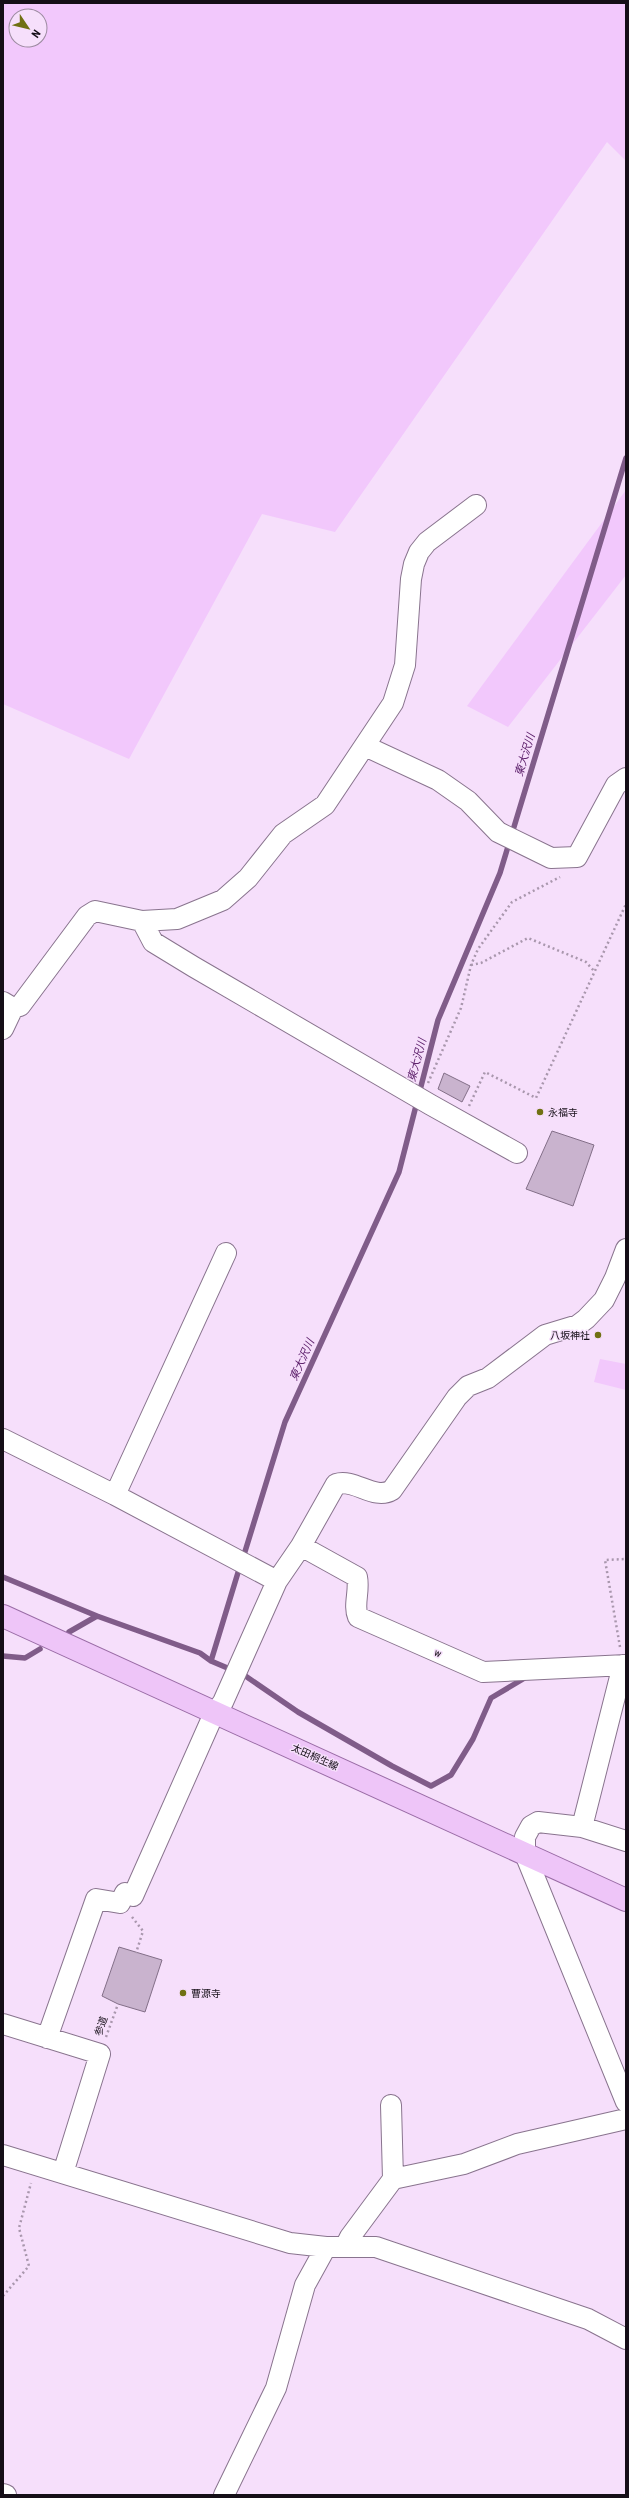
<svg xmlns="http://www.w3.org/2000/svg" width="629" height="2498" font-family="'Roboto Condensed','Noto Sans JP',sans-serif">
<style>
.green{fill:#f2c8fc;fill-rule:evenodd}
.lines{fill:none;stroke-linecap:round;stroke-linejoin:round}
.stream{stroke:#805c89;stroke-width:5.5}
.building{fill:#c9b3ce;stroke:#836f88}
.minor-casing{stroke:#89748e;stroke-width:22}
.major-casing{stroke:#9a6ca6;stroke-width:24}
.path{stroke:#a997ad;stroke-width:2.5;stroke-dasharray:2 3;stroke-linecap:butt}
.minor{stroke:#fff;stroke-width:20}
.major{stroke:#eec5f8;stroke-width:22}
.poi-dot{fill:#707013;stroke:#f6dffb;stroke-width:1.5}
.labels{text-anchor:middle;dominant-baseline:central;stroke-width:3;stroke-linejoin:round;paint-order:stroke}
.poi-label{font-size:10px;fill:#150e17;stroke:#f6dffb;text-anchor:start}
.street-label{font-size:10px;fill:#150e17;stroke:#f6dffb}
.water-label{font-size:11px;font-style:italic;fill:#60246e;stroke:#f6dffb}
</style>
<rect width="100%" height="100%" fill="#f6dffb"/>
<path class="green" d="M3,3H626V161L607,142L335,532L262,514L129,759L3,704ZM16,16H40V40H16Z
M626,490V575L508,727L467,706Z
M600,1359L626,1364V1390L594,1382Z"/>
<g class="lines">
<path class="stream" d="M243,1558L285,1422L399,1172L438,1020L500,873L626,458
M3,1577L97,1616
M69,1632L97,1616L200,1653L211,1661L244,1675L298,1712L392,1766L431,1786L451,1775L473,1739L491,1698L523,1679
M3,1656L25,1658L40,1649
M211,1661L240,1566"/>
</g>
<path class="building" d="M444,1073L470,1086L462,1102L438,1089Z
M552,1131L594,1145L573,1206L526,1189Z
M119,1947L162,1960L145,2012L118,2004L102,1996Z"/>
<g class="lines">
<defs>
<path id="minor" d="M365,746L438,780L468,801L498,832L551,858L577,857L616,785L626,778
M142,921L153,942L194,967L431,1105L517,1153
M3,1002L13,1008L20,1006L87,916L95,911L142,921L177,919L223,900L248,878L283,834L325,805L393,703L405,665L411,579L414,564L419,552L427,542L476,505
M3,1029L13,1008
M3,1439L115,1495L277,1581
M115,1495L226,1253
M301,1546L357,1577C360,1591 353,1605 358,1617L483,1672L626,1665
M582,1827L623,1665
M626,1841L582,1827L538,1822L531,1826L525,1837V1854L626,2102
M3,2024L100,2054L63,2173
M47,2038L96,1899L120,1903L125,1893L133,1896L212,1718L223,1702L277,1581L301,1546L336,1484C355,1478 374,1501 392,1490L457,1397L468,1386L488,1378L545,1335L578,1325L586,1319L604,1300L615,1278L626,1249
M3,2155L290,2243L326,2247H376L588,2319L626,2339
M393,2179L464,2164L517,2144L626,2119
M345,2247L350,2237L393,2179L391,2105
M3,2494L6,2495
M224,2495L276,2388L305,2285L326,2247"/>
<path id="major" d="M3,1616L626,1900"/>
</defs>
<use href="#minor" class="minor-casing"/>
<use href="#major" class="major-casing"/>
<path class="path" d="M471,965L481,963L528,938L586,962L595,972
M428,1083L461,1008L471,965L478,949L512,902L560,877
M469,1106L485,1072L536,1098L626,904
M620,1647L605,1560L626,1559
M132,1917L143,1931L136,1953
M106,2037L118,2004
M3,2296L29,2266L19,2228L31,2183"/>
<use href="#minor" class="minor"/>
<use href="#major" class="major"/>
</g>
<g class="poi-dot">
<circle cx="540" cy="1112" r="4"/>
<circle cx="598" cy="1335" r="4"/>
<circle cx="183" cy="1993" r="4"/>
</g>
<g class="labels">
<g class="poi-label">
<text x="548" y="1112">永福寺</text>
<text x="590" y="1335" text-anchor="end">八坂神社</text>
<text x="191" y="1993">曹源寺</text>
</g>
<g class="street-label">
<text transform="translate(438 1653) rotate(24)">w</text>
<text transform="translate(315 1757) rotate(24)">太田桐生線</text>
<text transform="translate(101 2026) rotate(-71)">参道</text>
</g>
<g class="water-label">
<text transform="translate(525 755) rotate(-73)">東大沢川</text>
<text transform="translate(417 1060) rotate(-75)">東大沢川</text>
<text transform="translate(302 1360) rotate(-66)">東大沢川</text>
</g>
</g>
<rect width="629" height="2498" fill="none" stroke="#150e17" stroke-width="8"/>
<g transform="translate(28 28) rotate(125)"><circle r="19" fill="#f6dffb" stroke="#9c8ba0"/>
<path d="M0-3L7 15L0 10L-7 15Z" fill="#707013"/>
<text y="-6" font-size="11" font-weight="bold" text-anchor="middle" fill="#150e17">N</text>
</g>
</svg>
